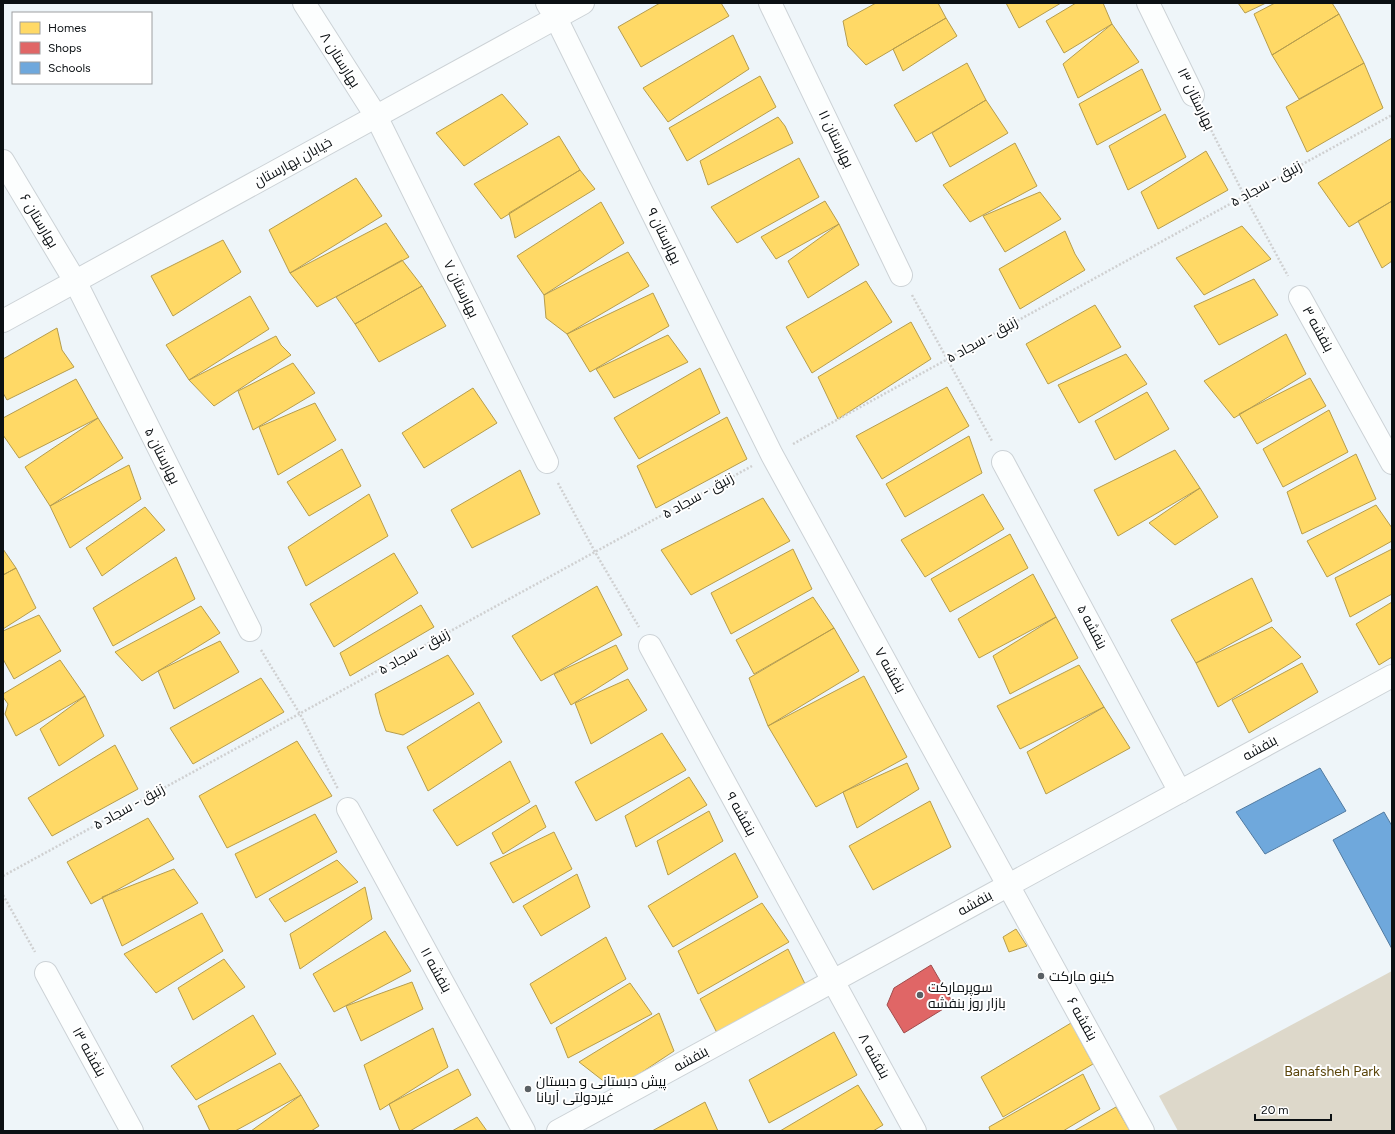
<svg xmlns="http://www.w3.org/2000/svg" width="1395" height="1134" font-family="Figtree,Cairo,sans-serif">
<style>
.green{fill:#ddd8ca}
.homes{fill:#ffd966;stroke:#b69d4d}
.shops{fill:#e06666;stroke:#a04c4d}
.schools{fill:#6fa8dc;stroke:#517aa0}
.lines{fill:none;stroke-linecap:round;stroke-linejoin:round}
.street-casing{stroke:#ccd2d6;stroke-width:24}
.secondary-casing{stroke:#ccd2d6;stroke-width:24}
.path{stroke:#cfd0d1;stroke-width:2.5;stroke-dasharray:2 2;stroke-linecap:butt}
.street{stroke:#fcfefe;stroke-width:22}
.secondary{stroke:#fcfefe;stroke-width:22}
.poi-dot{fill:#5a6064;stroke:#fff;stroke-width:1.5}
.labels{text-anchor:middle;dominant-baseline:central;stroke-width:4;stroke-linejoin:round;paint-order:stroke}
.street-label{font-size:14px;fill:#0b1013;stroke:#fff}
.poi-label{font-size:14px;fill:#0b1013;stroke:#fff;text-anchor:start}
.park-label{font-size:14px;fill:#5c460b;stroke:#fff}
</style>
<rect width="100%" height="100%" fill="#eef5f9"/>
<path class="green" d="M1392,971V1131H1178L1159,1096Z"/>
<path class="homes" d="M660,3H721L729,16L641,67L618,27Z
M876,3H938L946,18L866,65L848,46L843,21Z
M1006,3H1061L1019,28Z
M1076,3H1103L1112,24L1064,53L1046,21Z
M1238,3H1266L1245,13Z
M1275,3H1332L1339,14L1272,55L1254,14Z
M1339,14L1364,63L1299,99L1272,55Z
M946,18L957,36L903,71L893,49Z
M1112,24L1139,62L1078,98L1063,64Z
M733,35L749,69L668,122L643,88Z
M967,63L986,100L916,142L894,105Z
M1364,63L1383,108L1307,152L1286,107Z
M1142,69L1161,110L1097,145L1079,104Z
M760,76L776,107L687,161L669,128Z
M502,94L528,124L464,166L436,133Z
M986,100L1008,133L950,167L932,133Z
M1165,114L1186,157L1128,190L1109,146Z
M778,117L785,126L793,143L708,185L700,161Z
M559,136L580,170L501,219L474,184Z
M1392,138V201L1349,227L1318,183Z
M1015,143L1037,186L970,222L943,185Z
M1206,151L1228,190L1158,229L1141,192Z
M799,158L819,197L737,243L711,207Z
M580,170L595,189L515,238L509,213Z
M356,178L382,216L290,273L269,230Z
M1040,192L1061,219L1005,252L983,216Z
M825,201L839,224L776,259L761,237Z
M1392,201V261L1382,268L1358,221Z
M601,202L624,243L544,295L517,256Z
M386,223L409,257L317,307L290,273Z
M839,224L859,265L808,298L788,261Z
M1242,226L1271,259L1204,295L1176,258Z
M1065,231L1075,254L1085,270L1020,309L999,269Z
M223,240L241,272L173,316L151,276Z
M628,252L649,286L567,334L546,318L544,295Z
M402,260L422,286L355,324L336,297Z
M1254,279L1278,315L1219,345L1194,306Z
M866,281L892,322L812,373L786,327Z
M422,286L446,326L379,362L355,324Z
M653,293L669,326L590,372L567,334Z
M250,296L269,329L189,380L166,345Z
M1095,305L1121,347L1048,384L1026,344Z
M911,322L931,359L838,419L818,377Z
M57,328L62,350L74,367L7,400L3,393V359Z
M1286,334L1306,374L1234,418L1204,381Z
M668,335L688,362L614,398L596,369Z
M276,336L281,345L291,355L214,406L189,380Z
M1126,354L1147,384L1079,423L1058,385Z
M293,363L315,393L253,430L238,391Z
M700,368L720,413L639,459L614,418Z
M1310,378L1326,406L1257,444L1239,414Z
M76,379L98,418L19,458L3,435V418Z
M947,387L969,426L882,479L856,436Z
M473,388L497,423L424,468L402,433Z
M1147,392L1169,429L1115,460L1095,421Z
M315,403L336,440L278,475L259,427Z
M1329,410L1348,452L1283,487L1263,449Z
M727,417L747,459L656,508L637,466Z
M98,418L123,458L50,506L25,467Z
M969,436L982,473L905,517L886,484Z
M342,449L361,486L309,516L287,482Z
M1175,450L1200,488L1118,536L1094,490Z
M1356,454L1376,499L1302,534L1287,492Z
M129,465L141,499L70,548L50,506Z
M520,470L540,514L472,548L451,510Z
M1200,488L1218,517L1175,545L1149,523Z
M369,494L388,536L306,586L288,547Z
M983,494L1004,529L925,577L901,540Z
M763,498L790,541L691,595L661,550Z
M1376,505L1392,528V541L1327,577L1307,541Z
M145,507L165,530L102,576L86,548Z
M1010,534L1028,568L950,612L931,579Z
M3,549L16,568L3,575Z
M793,549L812,589L731,634L711,593Z
M1392,549V594L1350,617L1335,578Z
M394,553L418,593L334,647L310,604Z
M176,557L195,599L113,646L93,608Z
M16,568L36,608L3,629V575Z
M1033,574L1056,617L979,658L958,619Z
M1252,578L1272,621L1196,663L1171,620Z
M597,586L622,635L541,681L512,636Z
M813,597L834,628L754,674L736,640Z
M1392,602V657L1379,665L1356,624Z
M421,605L434,627L350,676L340,653Z
M201,606L220,633L142,681L115,652Z
M39,615L61,651L14,679L3,659V631Z
M1056,617L1078,658L1010,694L993,656Z
M1272,627L1301,657L1218,707L1196,663Z
M834,628L859,671L768,726L749,678Z
M220,641L239,672L174,709L158,671Z
M616,645L628,669L571,705L554,674Z
M448,655L474,694L403,735L386,731L380,714L375,694Z
M60,660L85,696L16,736L5,714L8,704L3,697V694Z
M1302,663L1318,692L1249,733L1232,700Z
M1079,665L1104,707L1020,749L997,706Z
M864,676L907,757L816,807L768,726Z
M261,678L284,712L193,764L170,728Z
M628,679L647,710L591,744L575,703Z
M85,696L104,736L59,766L40,729Z
M479,702L502,742L428,791L407,747Z
M1104,707L1130,748L1046,794L1027,752Z
M662,733L686,770L596,821L575,782Z
M297,741L332,796L227,848L199,796Z
M115,745L138,789L52,836L28,798Z
M510,761L530,802L457,846L433,810Z
M907,763L919,789L857,828L843,792Z
M689,777L707,805L636,847L625,816Z
M930,801L951,847L873,890L849,846Z
M536,805L546,827L503,854L492,833Z
M709,811L723,841L668,875L657,841Z
M315,814L337,852L256,898L235,854Z
M148,818L174,859L91,904L67,862Z
M554,832L572,869L513,903L490,863Z
M735,853L758,897L673,947L648,906Z
M337,860L358,882L285,922L269,899Z
M174,869L198,903L122,946L102,897Z
M577,874L590,907L541,936L523,906Z
M365,887L372,919L300,969L290,934Z
M762,903L789,942L698,994L678,951Z
M202,913L223,951L156,993L124,954Z
M1016,929L1027,946L1009,952L1003,937Z
M385,931L411,971L334,1012L313,974Z
M606,937L626,979L551,1024L530,984Z
M788,949L806,986L719,1037L700,999Z
M224,959L245,987L193,1020L178,988Z
M412,982L423,1009L361,1041L346,1006Z
M630,983L652,1014L568,1058L556,1028Z
M659,1013L674,1051L615,1090L579,1062Z
M253,1015L276,1054L196,1100L171,1066Z
M1071,1023L1093,1064L1003,1117L981,1077Z
M433,1028L448,1067L380,1110L364,1065Z
M834,1032L857,1075L769,1123L749,1080Z
M280,1063L301,1095L235,1131H210L198,1106Z
M458,1069L471,1095L410,1131H400L389,1104Z
M1083,1074L1100,1109L1063,1131H990L989,1127Z
M858,1085L883,1125L873,1131H780Z
M301,1095L319,1126L311,1131H251Z
M705,1102L718,1131H652Z
M1116,1107L1130,1131H1074Z
M477,1117L487,1131H452Z"/>
<path class="shops" d="M931,965L953,1003L904,1033L887,1005L894,988Z"/>
<path class="schools" d="M1320,768L1346,811L1265,854L1236,812Z
M1384,812L1392,826V949L1333,840Z"/>
<g class="lines">
<defs>
<path id="street" d="M304,3L376,116L547,462
M547,3L556,18L772,455L1143,1131
M770,3L901,275
M1148,3L1193,95
M3,161L75,281L250,630
M1300,297L1392,463
M1003,462L1180,792
M650,646L915,1131
M348,809L524,1131
M46,973L132,1131
M558,1131L1392,676"/>
<path id="secondary" d="M3,321L583,3"/>
</defs>
<use href="#street" class="street-casing"/>
<use href="#secondary" class="secondary-casing"/>
<path class="path" d="M1204,116L1244,195L1288,276
M912,295L992,441
M793,444L1392,115
M558,483L595,552L639,627
M261,650L300,714L338,789
M3,876L752,466
M3,895L35,952"/>
<use href="#street" class="street"/>
<use href="#secondary" class="secondary"/>
</g>
<g class="poi-dot">
<circle cx="1041" cy="976" r="4"/>
<circle cx="920" cy="995" r="4"/>
<circle cx="528" cy="1089" r="4"/>
</g>
<g class="labels">
<g class="street-label">
<text transform="translate(340 60) rotate(58)">بهارستان ۸</text>
<text transform="translate(1196 99) rotate(64)">بهارستان ۱۳</text>
<text transform="translate(836 139) rotate(64)">بهارستان ۱۱</text>
<text transform="translate(293 162) rotate(-29)">خیابان بهارستان</text>
<text transform="translate(1266 184) rotate(-29)">زنبق - سجاد ۵</text>
<text transform="translate(39 221) rotate(59)">بهارستان ۶</text>
<text transform="translate(664 236) rotate(64)">بهارستان ۹</text>
<text transform="translate(461 289) rotate(64)">بهارستان ۷</text>
<text transform="translate(1318 329) rotate(61)">بنفشه ۳</text>
<text transform="translate(982 340) rotate(-29)">زنبق - سجاد ۵</text>
<text transform="translate(162 456) rotate(63)">بهارستان ۵</text>
<text transform="translate(698 496) rotate(-29)">زنبق - سجاد ۵</text>
<text transform="translate(1092 627) rotate(62)">بنفشه ۵</text>
<text transform="translate(414 652) rotate(-29)">زنبق - سجاد ۵</text>
<text transform="translate(890 670) rotate(61)">بنفشه ۷</text>
<text transform="translate(1260 748) rotate(-29)">بنفشه</text>
<text transform="translate(129 807) rotate(-29)">زنبق - سجاد ۵</text>
<text transform="translate(741 814) rotate(61)">بنفشه ۹</text>
<text transform="translate(975 903) rotate(-29)">بنفشه</text>
<text transform="translate(436 970) rotate(61)">بنفشه ۱۱</text>
<text transform="translate(1082 1019) rotate(61)">بنفشه ۶</text>
<text transform="translate(89 1052) rotate(61)">بنفشه ۱۳</text>
<text transform="translate(874 1056) rotate(61)">بنفشه ۸</text>
<text transform="translate(691 1059) rotate(-29)">بنفشه</text>
</g>
<g class="poi-label">
<text x="1049" y="976">کینو مارکت</text>
<text x="928" y="987">سوپرمارکت<tspan x="928" dy="16">بازار روز بنفشه</tspan></text>
<text x="536" y="1081">پیش دبستانی و دبستان<tspan x="536" dy="16">غیردولتی آریانا</tspan></text>
</g>
<g class="park-label">
<text x="1332" y="1071">Banafsheh Park</text>
</g>
</g>
<rect width="1395" height="1134" fill="none" stroke="#0b1013" stroke-width="8"/>
<rect x="12" y="12" width="140" height="72" fill="#ffffff" stroke="#9d9fa1"/>
<rect x="20" y="22" width="20" height="12" fill="#ffd966" stroke="#9d9fa1"/>
<text x="48" y="32" font-size="12" fill="#0b1013">Homes</text>
<rect x="20" y="42" width="20" height="12" fill="#e06666" stroke="#9d9fa1"/>
<text x="48" y="52" font-size="12" fill="#0b1013">Shops</text>
<rect x="20" y="62" width="20" height="12" fill="#6fa8dc" stroke="#9d9fa1"/>
<text x="48" y="72" font-size="12" fill="#0b1013">Schools</text>
<path d="M1255 1114v6h76v-6" fill="none" stroke="#0b1013" stroke-width="2"/>
<text x="1261" y="1114" font-size="12" fill="#0b1013" stroke="#ffffff" stroke-width="3" paint-order="stroke">20 m</text>
</svg>
